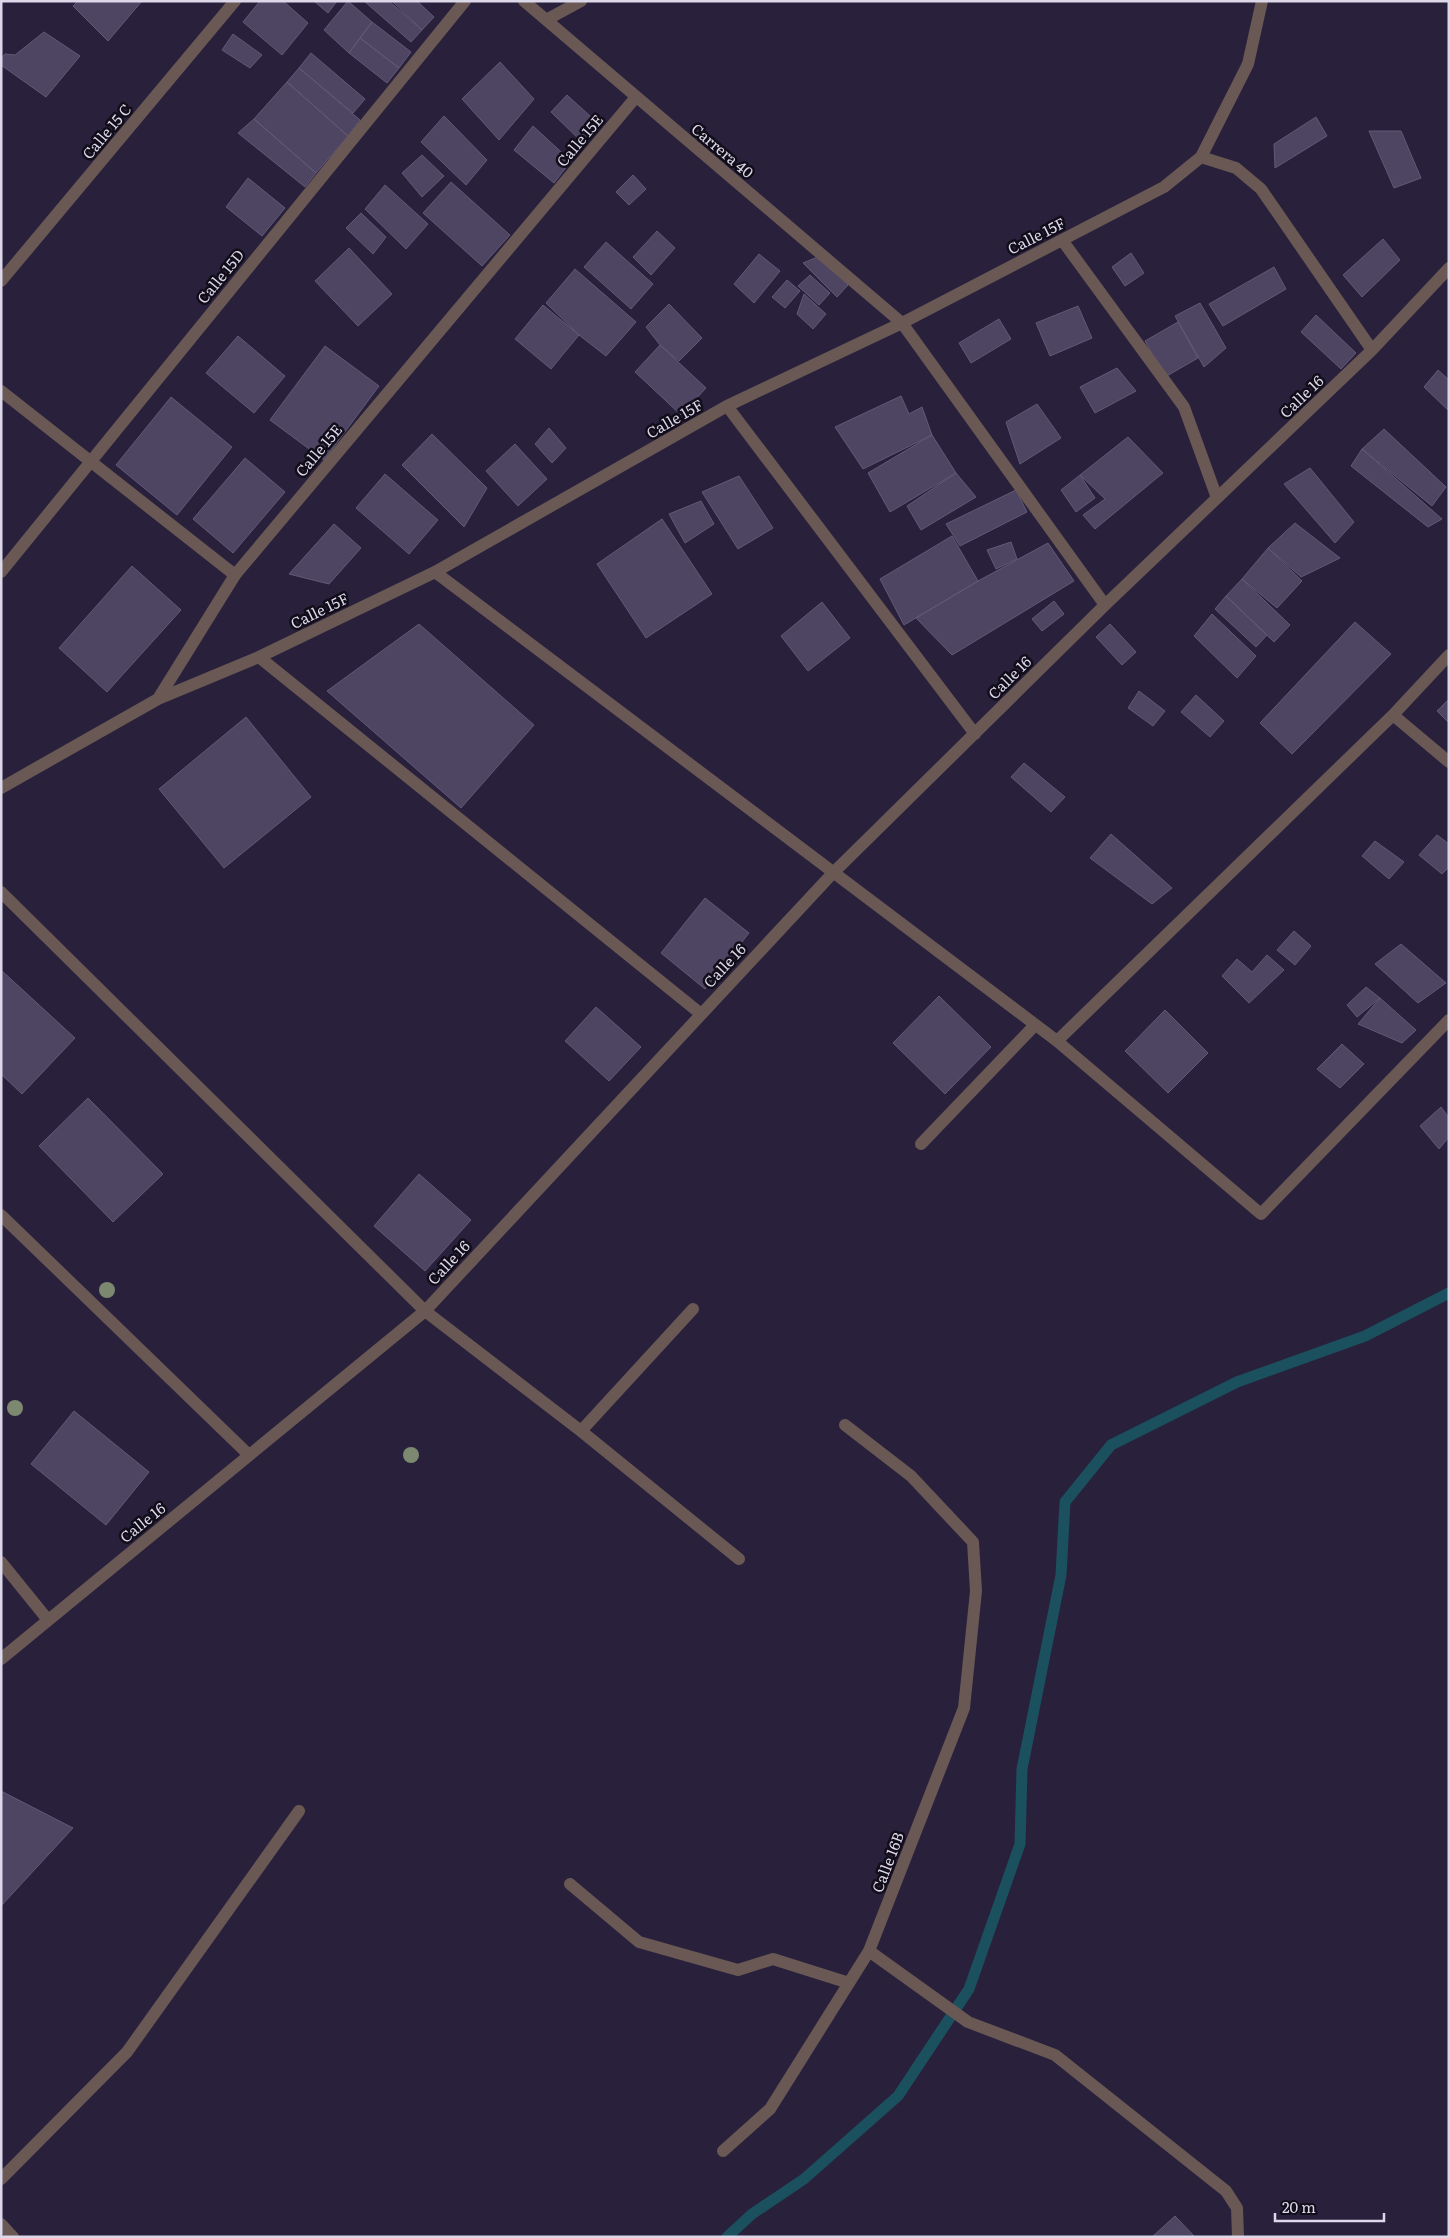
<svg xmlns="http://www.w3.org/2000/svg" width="1450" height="2238" font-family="Literata,serif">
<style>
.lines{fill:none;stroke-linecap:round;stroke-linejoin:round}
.stream{stroke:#1b505e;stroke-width:11}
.building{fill:#4d4562;stroke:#625978}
.service{stroke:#695854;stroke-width:12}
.minor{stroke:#695854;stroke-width:12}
.tree{fill:#7d8871}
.labels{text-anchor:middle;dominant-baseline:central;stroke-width:5;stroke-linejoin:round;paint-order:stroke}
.street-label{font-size:15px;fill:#dcd8ea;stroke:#110d19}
</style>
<rect width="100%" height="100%" fill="#29213c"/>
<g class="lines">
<path class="stream" d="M727,2237L752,2214L804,2179L898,2096L969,1989L1020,1844L1022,1769L1061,1575L1065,1502L1111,1445L1237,1382L1365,1336L1449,1293"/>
</g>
<path class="building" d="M78,1H142L108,41L73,6Z
M260,1H283L308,23L282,55L243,22Z
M314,1H337L328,13Z
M348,1L372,22L349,53L324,30Z
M364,1H389L422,30L411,42Z
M392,1H417L434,17L422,30Z
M372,22L411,52L399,68L360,38Z
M44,32L80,56L46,97L1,65V58L5,54L15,55Z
M233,34L262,55L250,68L222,50Z
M360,38L399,68L387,83L349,53Z
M311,53L365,99L353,113L299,68Z
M500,62L534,99L499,140L462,99Z
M299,68L360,120L348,136L287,82Z
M287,82L348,136L316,173L254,119Z
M567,95L601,126L584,144L551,112Z
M444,116L487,160L466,185L421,142Z
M1316,117L1327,136L1275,168L1274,144Z
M254,119L316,173L305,187L238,133Z
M533,126L571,161L554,183L514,150Z
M1369,131H1401L1421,178L1394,188Z
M422,155L444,176L422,197L402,173Z
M633,175L646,189L629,205L616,192Z
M248,178L285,208L262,236L226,207Z
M451,182L510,235L482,266L423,213Z
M385,185L428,224L406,249L365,209Z
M361,213L386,237L373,254L346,228Z
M657,231L675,248L651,275L633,257Z
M1383,239L1400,260L1362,297L1343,275Z
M606,242L653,284L631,309L584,267Z
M349,248L392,294L358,326L315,281Z
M1131,253L1144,273L1125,286L1112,267Z
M759,254L780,271L754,303L734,284Z
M820,256L848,285L837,297L803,263Z
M1274,267L1286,289L1223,326L1209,304Z
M575,269L636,322L606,356L579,335L546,303Z
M810,275L830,293L819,305L798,286Z
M787,280L800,291L785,308L772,297Z
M804,294L826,314L813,329L797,314Z
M1200,303L1226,348L1204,367L1175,316Z
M669,304L702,338L679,361L660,345L646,327Z
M543,305L579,335L551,369L515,339Z
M1078,306L1092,338L1050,356L1036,323Z
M1316,315L1356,353L1341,369L1301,332Z
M999,319L1011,339L971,363L959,343Z
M1178,322L1198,358L1165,377L1145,341Z
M238,336L285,376L254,413L206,373Z
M660,345L706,388L681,415L635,372Z
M325,346L379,386L324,460L270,420Z
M1117,368L1136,391L1095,413L1080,387Z
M1438,370L1449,380V411L1424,387Z
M901,396L909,414L922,407L932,435L863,469L835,427Z
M171,397L232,447L177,515L116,465Z
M1037,404L1061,438L1020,464L1006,422Z
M549,428L566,448L552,463L535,444Z
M1384,429L1446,487L1432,506L1362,449Z
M432,434L487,488L464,527L402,465Z
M932,435L956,473L890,512L868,473Z
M1128,437L1163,473L1095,529L1083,515L1105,499L1080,475Z
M515,444L547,479L518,506L486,471Z
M1362,449L1442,519L1428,527L1351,466Z
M245,458L285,492L233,553L193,519Z
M1310,468L1354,522L1335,543L1284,484Z
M956,473L976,497L921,530L907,506Z
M385,474L438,520L409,554L356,508Z
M1080,475L1095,498L1076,512L1061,490Z
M739,476L773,528L738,549L702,492Z
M1016,490L1027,512L960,546L946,524Z
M701,501L714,524L685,543L669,514Z
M662,519L712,594L646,638L597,564Z
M1295,523L1340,558L1301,577L1268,548Z
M334,524L361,548L329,584L289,574Z
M952,536L978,581L904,625L880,579Z
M1011,542L1017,559L996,569L987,550Z
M1048,543L1074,581L952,655L916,618L978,581Z
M1268,548L1302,581L1277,608L1242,579Z
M132,566L181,610L107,692L59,648Z
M1242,579L1290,625L1274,642L1226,596Z
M1226,596L1267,635L1256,647L1215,609Z
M1054,601L1064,614L1042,631L1032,619Z
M822,602L850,638L808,671L781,636Z
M1212,614L1256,656L1237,678L1194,636Z
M1355,622L1391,654L1292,754L1260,723Z
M419,624L534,725L461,808L327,691Z
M1110,624L1136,652L1122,665L1096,637Z
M1139,691L1165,711L1153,726L1128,708Z
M1196,695L1224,721L1210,737L1181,712Z
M1449,699V723L1437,711Z
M246,717L311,797L224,868L159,789Z
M1024,763L1065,797L1051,812L1011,777Z
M1111,834L1172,888L1152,904L1090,858Z
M1437,835L1449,844V867L1442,874L1419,855Z
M1375,841L1404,862L1389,879L1362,856Z
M705,898L749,933L705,989L661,953Z
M1294,931L1311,946L1295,965L1277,950Z
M1401,944L1446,983L1418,1003L1375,964Z
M1267,955L1284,970L1249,1003L1222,976L1237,959L1252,972Z
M1,970L75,1038L22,1094L1,1074Z
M1366,987L1380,998L1357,1017L1347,1005Z
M939,996L991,1047L945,1094L893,1043Z
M1380,998L1416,1030L1402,1043L1358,1024Z
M596,1007L641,1047L609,1081L565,1041Z
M1165,1010L1208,1053L1168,1093L1125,1051Z
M1342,1044L1364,1064L1340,1088L1317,1069Z
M88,1098L163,1174L113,1222L39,1146Z
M1441,1107L1449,1118V1137L1439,1149L1420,1126Z
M419,1174L471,1220L425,1271L374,1226Z
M74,1411L149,1472L106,1525L31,1464Z
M1,1791L73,1828L1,1906Z
M1175,2216L1195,2237H1152Z"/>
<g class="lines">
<path class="service" d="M1,391L235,575"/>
<path class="minor" d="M524,1L902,323L1105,605
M546,20L581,1
M1201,157L1236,168L1261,189L1372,350
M1062,240L1184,407L1217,498
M1,281L235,1
M727,406L975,734
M1,572L465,1
M435,572L1057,1041L1261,1214L1449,1020
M259,657L701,1014
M158,699L235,575L636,97
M1393,715L1449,762
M1,788L158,699L259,657L435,572L727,406L902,323L1164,187L1201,157L1248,64L1262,1
M1,892L425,1311L581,1431L739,1559
M1057,1041L1393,715L1449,655
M921,1144L1035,1025
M1,1215L249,1455
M581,1431L693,1309
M1,1562L48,1620
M1,1659L425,1311L832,874L1105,605L1372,350L1449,268
M570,1884L639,1942L738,1970L773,1959L849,1983
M869,1951L968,2022L1055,2055L1226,2191L1237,2208L1238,2237
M723,2151L770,2109L869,1951L964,1708L976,1591L973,1542L911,1476L845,1425
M1,2179L127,2052L299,1811
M1,2224L13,2237"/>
</g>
<g class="tree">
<circle cx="107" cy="1290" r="8"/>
<circle cx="15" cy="1408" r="8"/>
<circle cx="411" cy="1455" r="8"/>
</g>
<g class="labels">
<g class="street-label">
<text transform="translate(106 131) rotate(-50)">Calle 15 C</text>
<text transform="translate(579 140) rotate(-50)">Calle 15E</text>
<text transform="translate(723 150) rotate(40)">Carrera 40</text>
<text transform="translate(1036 235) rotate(-27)">Calle 15F</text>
<text transform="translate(220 276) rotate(-51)">Calle 15D</text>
<text transform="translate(1301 396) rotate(-44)">Calle 16</text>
<text transform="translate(674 418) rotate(-30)">Calle 15F</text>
<text transform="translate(318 450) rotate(-50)">Calle 15E</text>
<text transform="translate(319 610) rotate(-26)">Calle 15F</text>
<text transform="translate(1009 677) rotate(-45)">Calle 16</text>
<text transform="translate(724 965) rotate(-47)">Calle 16</text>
<text transform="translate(448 1262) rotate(-47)">Calle 16</text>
<text transform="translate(142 1522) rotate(-39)">Calle 16</text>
<text transform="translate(887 1862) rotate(-69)">Calle 16B</text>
</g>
</g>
<rect width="1450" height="2238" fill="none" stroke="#dcd8ea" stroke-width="5"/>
<path d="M1275 2213v8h109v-8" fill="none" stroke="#dcd8ea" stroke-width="2.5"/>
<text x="1282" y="2213" font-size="15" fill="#dcd8ea" stroke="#110d19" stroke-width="4" paint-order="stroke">20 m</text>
</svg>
